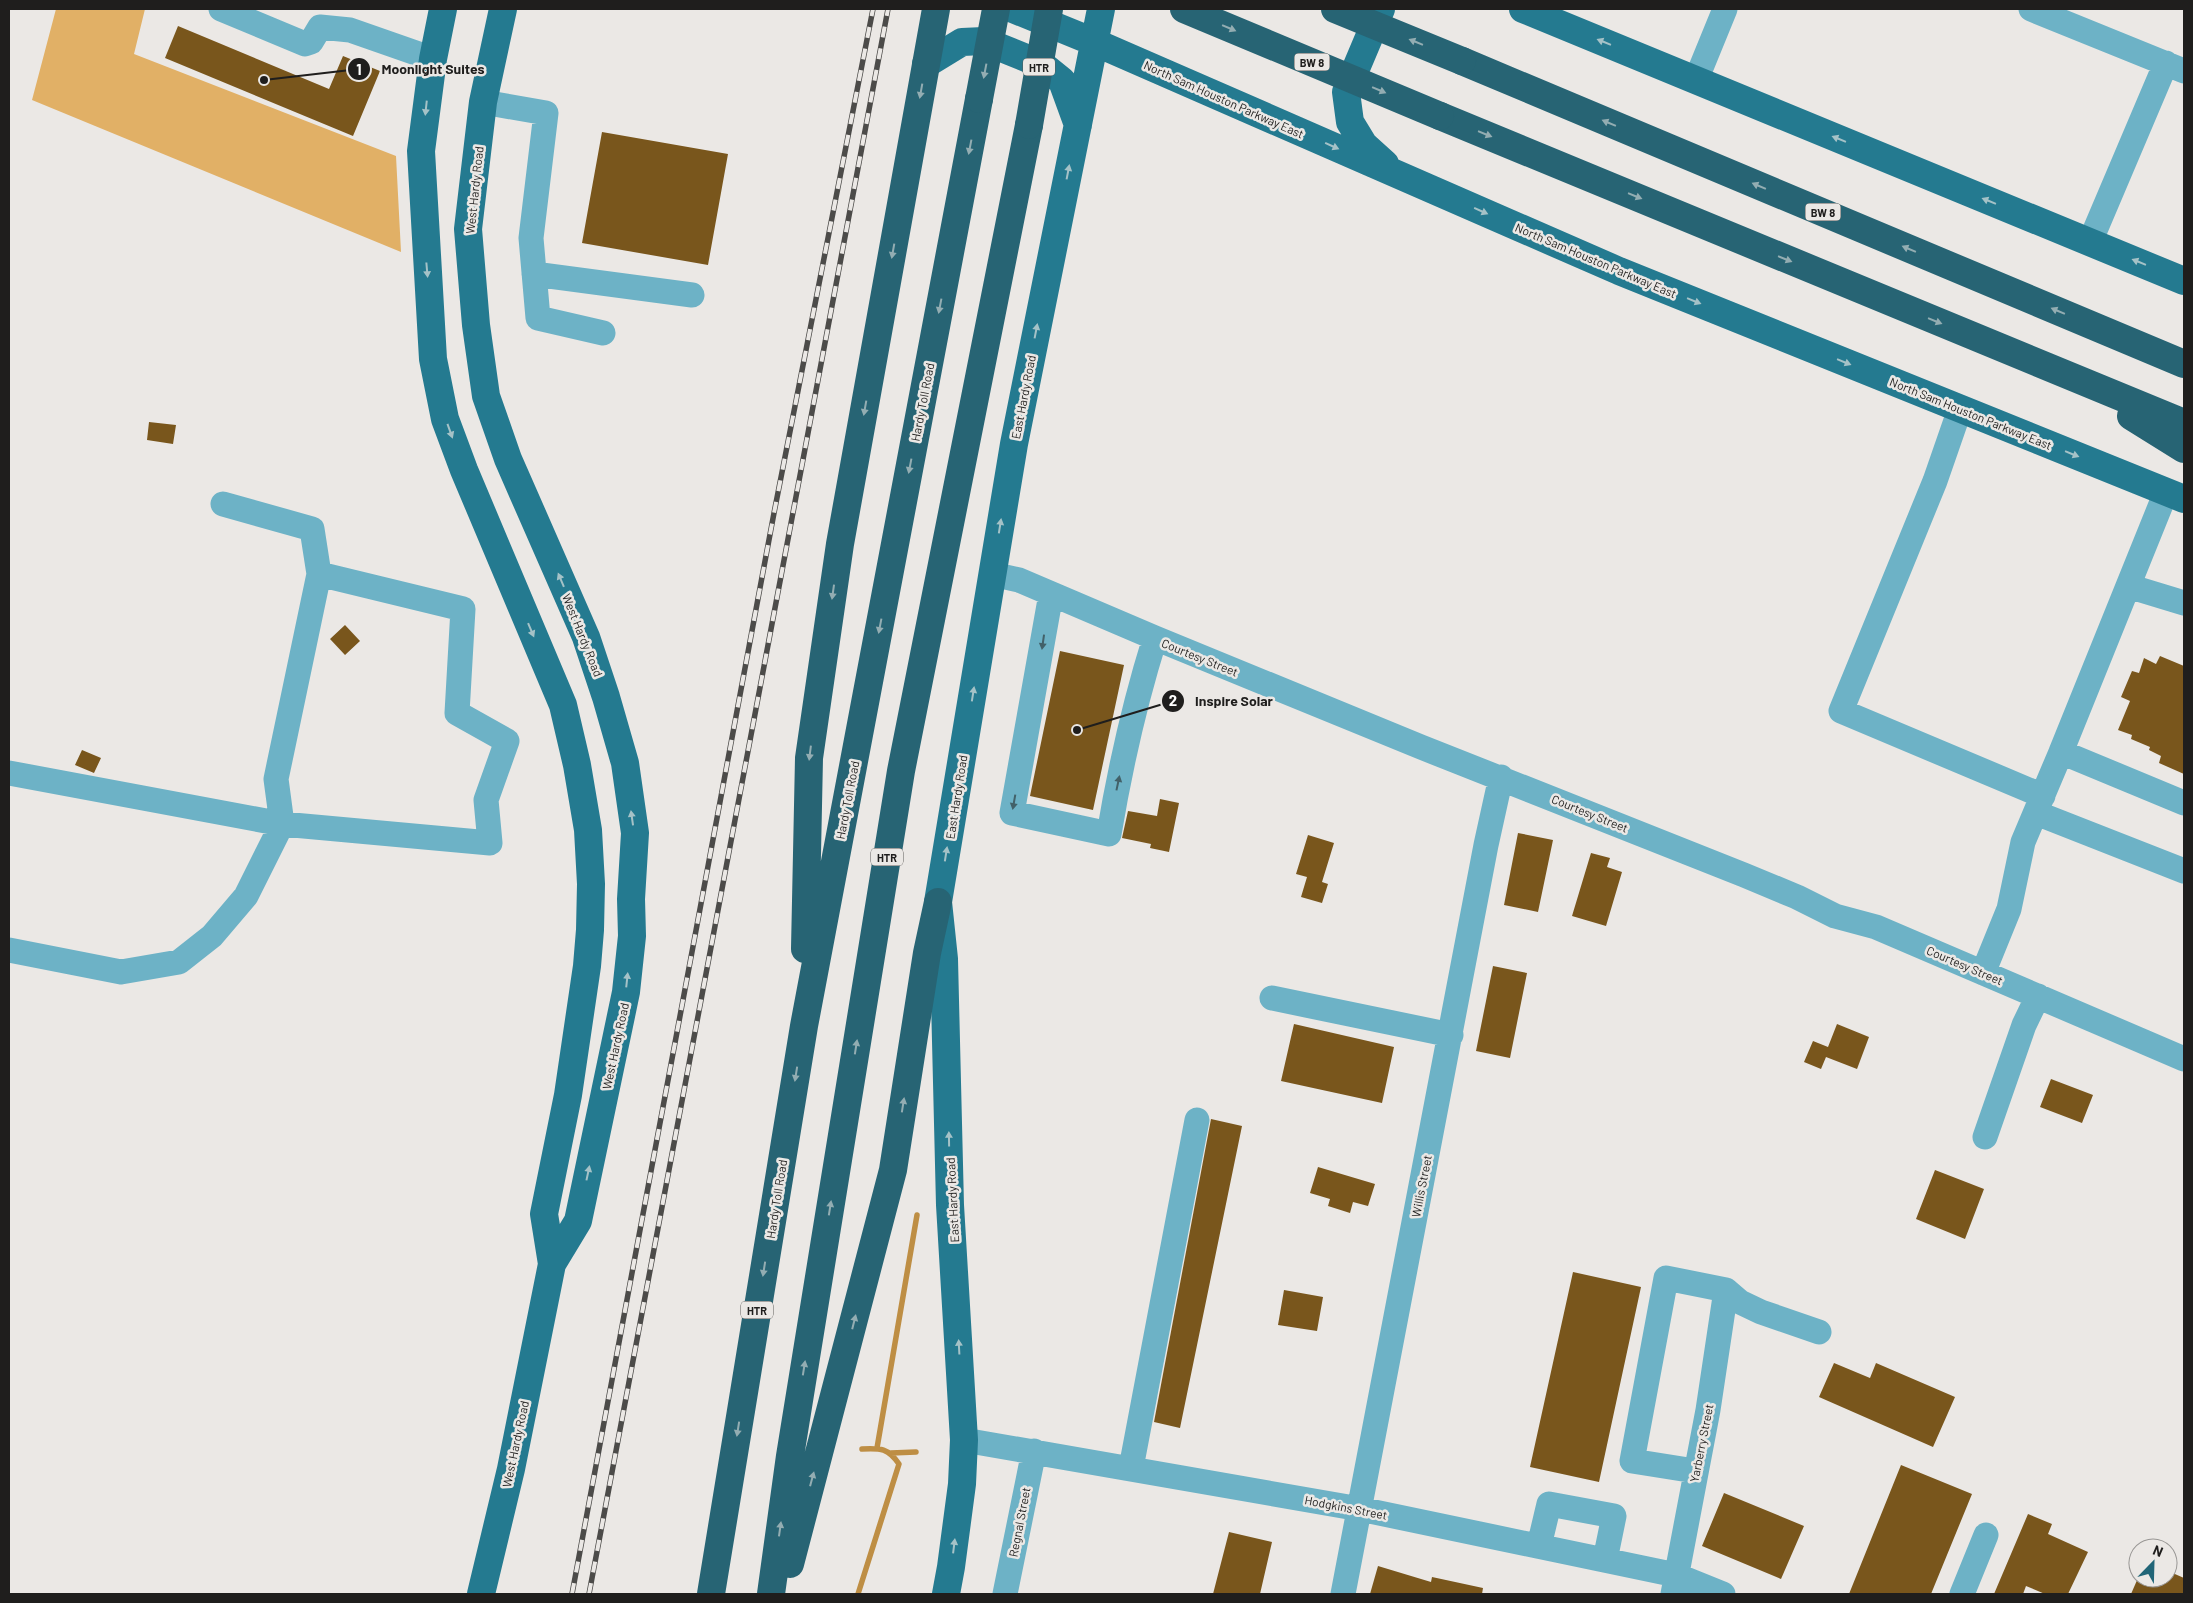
<svg xmlns="http://www.w3.org/2000/svg" width="2193" height="1603" font-family="Barlow,sans-serif">
<style>
.forest{fill:#e1b066}
.lines{fill:none;stroke-linecap:round;stroke-linejoin:round}
.stream{stroke:#be8e44;stroke-width:5.5}
.building{fill:#79561c}
.minor{stroke:#6db2c6;stroke-width:25}
.major{stroke:#247a90;stroke-width:28}
.highway{stroke:#276474;stroke-width:28}
.rail-casing{stroke:#4c4b49;stroke-width:5.5}
.rail{stroke:#ebe8e5;stroke-width:4;stroke-dasharray:11;stroke-linecap:butt}
.highway-bridge{stroke:#276474;stroke-width:28}
.oneway{fill:#93adb2}
.oneway2{fill:#a5c2c7}
.oneway3{fill:#426169}
.labels{text-anchor:middle;dominant-baseline:central;stroke-width:5;stroke-linejoin:round;paint-order:stroke}
.shield{fill:#ebe8e5;stroke:#5c5b59;stroke-width:1}
.shield-label{font-size:11px;font-weight:bold;fill:#1f1e1d}
.street-label{font-size:12px;fill:#1f1e1d;stroke:#ebe8e5}
.leader{fill:none;stroke:#1f1e1d;stroke-width:2}
.callout-dot{fill:#1f1e1d;stroke:#ebe8e5;stroke-width:2}
.mark-label{font-size:15px;text-anchor:middle;font-weight:bold;fill:#fff}
.callout-label{font-size:14px;text-anchor:middle;font-weight:bold;fill:#1f1e1d;stroke:#ebe8e5;stroke-width:5;stroke-linejoin:round;paint-order:stroke}
</style>
<rect width="100%" height="100%" fill="#ebe8e5"/>
<path class="forest" d="M56,9H145L134,54L396,156L401,252L32,100Z"/>
<g class="lines">
<path class="stream" d="M877,1448L917,1215
M891,1453L916,1452
M858,1594L899,1464C888,1448 881,1448 862,1449"/>
</g>
<path class="building" d="M178,26L329,89L343,56L380,71L353,136L165,58Z
M602,132L728,154L708,265L582,243Z
M149,422L176,425L173,444L147,440Z
M345,625L360,641L345,655L330,639Z
M1060,651L1124,665L1093,810L1030,796Z
M2160,656L2184,666V774L2159,763L2161,756L2149,750L2150,747L2131,739L2132,735L2118,730L2130,701L2121,697L2132,671L2139,673L2144,658L2156,664Z
M82,750L101,758L94,773L75,765Z
M1160,799L1179,803L1169,852L1150,848L1151,844L1122,838L1128,811L1157,816Z
M1518,833L1553,840L1538,912L1504,905Z
M1308,835L1334,843L1322,882L1328,884L1322,903L1301,897L1307,877L1296,874Z
M1591,853L1610,858L1607,867L1622,872L1606,926L1572,916Z
M1493,966L1527,973L1510,1058L1476,1051Z
M1294,1024L1394,1047L1382,1103L1281,1081Z
M1837,1024L1869,1037L1857,1069L1826,1057L1821,1069L1804,1062L1813,1041L1828,1047Z
M2051,1079L2093,1095L2082,1123L2040,1107Z
M1211,1119L1242,1126L1180,1428L1154,1422Z
M1318,1167L1375,1184L1368,1206L1353,1202L1350,1213L1328,1206L1330,1199L1310,1193Z
M1935,1170L1984,1189L1965,1239L1916,1219Z
M1573,1272L1641,1287L1599,1482L1530,1467Z
M1284,1290L1323,1297L1317,1331L1278,1325Z
M1834,1363L1870,1378L1876,1363L1955,1397L1933,1447L1819,1397Z
M1901,1465L1972,1494L1931,1594H1849Z
M1724,1493L1804,1526L1781,1579L1702,1546Z
M2028,1514L2052,1524L2048,1534L2088,1552L2068,1594H2045L2026,1586L2023,1594H1994Z
M1229,1532L1272,1542L1260,1594H1213Z
M1378,1566L1431,1582L1432,1577L1483,1588L1482,1594H1370Z
M2168,1571L2184,1578V1594H2131L2138,1578H2168Z"/>
<g class="lines">
<path class="minor" d="M221,9L305,44L311,42L320,27L350,30L433,59
M2031,9L2184,71
M1696,80L1725,9
M483,102L546,113L531,238L538,318L603,333
M2090,242L2166,63
M534,274L692,295
M1960,409L1935,481L1841,711L2043,796
M2166,492L2061,752L2184,803
M992,574L1019,580L1155,638L1421,747L1744,875L1797,897L1835,916L1876,927L2184,1059
M2128,586L2184,603
M1051,594L1012,813L1109,834C1120,768 1135,702 1155,638
M9,773L282,824L490,843L486,800L507,741L457,713L463,609L319,574
M2036,813L2184,871
M9,950L121,972L179,962L212,936L246,896L282,824L276,779L319,574L312,529L223,504
M1983,973L2009,909L2023,842L2061,752
M1272,998L1451,1035
M1985,1137L2024,1025L2038,996
M964,1440L1360,1509L1676,1575L1723,1594
M1131,1468L1197,1120
M1695,1471L1632,1461L1666,1278L1726,1290L1740,1302L1761,1312L1819,1332
M1539,1546L1549,1504L1614,1516L1605,1560
M1005,1594L1034,1451
M1343,1594L1486,845L1501,777
M1673,1594L1708,1410L1726,1290
M1962,1594L1986,1535"/>
<path class="major" d="M443,9L433,59L421,151L433,359L445,419L464,470L563,705L577,765L588,830L591,884L590,930L587,966L568,1095L544,1214L552,1264L511,1469L481,1594
M503,9L483,102L468,229L476,325L486,396L508,459L586,637L606,697L625,763L635,833L631,899L632,936L626,992L578,1221L552,1264
M1013,9L1094,42L1619,271L2184,499
M1381,9L1346,92L1350,122L1364,145L1385,164
M1523,9L2184,281
M926,64L962,42L984,41L1041,64L1062,81L1078,125
M946,1594L951,1567L962,1484L964,1440L950,1205L944,959L938,902L1014,444L1101,9"/>
<path class="highway" d="M1462,61L2184,364
M1440,116L2184,423
M2131,416L2184,449
M805,949L809,758L840,544L936,9
M790,1564L893,1170L927,953L938,902
M711,1594L804,1026L979,99
M771,1594L790,1456L901,771L1029,125"/>
<defs>
<path id="rail" d="M572,1594L774,513L873,9
M589,1594L888,9"/>
</defs>
<use href="#rail" class="rail-casing"/>
<use href="#rail" class="rail"/>
<path class="highway-bridge" d="M1184,9L1440,116
M1335,9L1462,61
M979,99L996,9
M1029,125L1049,9"/>
</g>
<defs><path id="oneway-solid" d="M-6-.8H1V-3.2L6.5 0L1 3.2V.8H-6Z" transform="scale(1.25)"/></defs>
<g class="oneway">
<use href="#oneway-solid" transform="translate(1229 28) rotate(23)"/>
<use href="#oneway-solid" transform="translate(1416 42) rotate(-158)"/>
<use href="#oneway-solid" transform="translate(985 71) rotate(101)"/>
<use href="#oneway-solid" transform="translate(1379 90) rotate(23)"/>
<use href="#oneway-solid" transform="translate(921 91) rotate(100)"/>
<use href="#oneway-solid" transform="translate(1609 123) rotate(-157)"/>
<use href="#oneway-solid" transform="translate(1485 134) rotate(22)"/>
<use href="#oneway-solid" transform="translate(970 147) rotate(101)"/>
<use href="#oneway-solid" transform="translate(1759 186) rotate(-157)"/>
<use href="#oneway-solid" transform="translate(1635 196) rotate(22)"/>
<use href="#oneway-solid" transform="translate(1909 249) rotate(-157)"/>
<use href="#oneway-solid" transform="translate(893 251) rotate(100)"/>
<use href="#oneway-solid" transform="translate(1785 259) rotate(22)"/>
<use href="#oneway-solid" transform="translate(940 306) rotate(101)"/>
<use href="#oneway-solid" transform="translate(2058 311) rotate(-157)"/>
<use href="#oneway-solid" transform="translate(1935 321) rotate(22)"/>
<use href="#oneway-solid" transform="translate(865 408) rotate(100)"/>
<use href="#oneway-solid" transform="translate(910 466) rotate(101)"/>
<use href="#oneway-solid" transform="translate(833 592) rotate(98)"/>
<use href="#oneway-solid" transform="translate(880 626) rotate(101)"/>
<use href="#oneway-solid" transform="translate(810 753) rotate(97)"/>
<use href="#oneway-solid" transform="translate(856 1047) rotate(-81)"/>
<use href="#oneway-solid" transform="translate(796 1074) rotate(99)"/>
<use href="#oneway-solid" transform="translate(903 1105) rotate(-81)"/>
<use href="#oneway-solid" transform="translate(830 1208) rotate(-81)"/>
<use href="#oneway-solid" transform="translate(764 1269) rotate(99)"/>
<use href="#oneway-solid" transform="translate(854 1322) rotate(-76)"/>
<use href="#oneway-solid" transform="translate(804 1368) rotate(-81)"/>
<use href="#oneway-solid" transform="translate(738 1429) rotate(99)"/>
<use href="#oneway-solid" transform="translate(812 1479) rotate(-75)"/>
<use href="#oneway-solid" transform="translate(780 1529) rotate(-82)"/>
</g>
<g class="oneway2">
<use href="#oneway-solid" transform="translate(1604 42) rotate(-158)"/>
<use href="#oneway-solid" transform="translate(426 108) rotate(96)"/>
<use href="#oneway-solid" transform="translate(1839 139) rotate(-158)"/>
<use href="#oneway-solid" transform="translate(1332 146) rotate(24)"/>
<use href="#oneway-solid" transform="translate(1068 172) rotate(-79)"/>
<use href="#oneway-solid" transform="translate(1989 201) rotate(-158)"/>
<use href="#oneway-solid" transform="translate(1481 211) rotate(24)"/>
<use href="#oneway-solid" transform="translate(2139 262) rotate(-158)"/>
<use href="#oneway-solid" transform="translate(427 270) rotate(85)"/>
<use href="#oneway-solid" transform="translate(1694 301) rotate(22)"/>
<use href="#oneway-solid" transform="translate(1036 331) rotate(-79)"/>
<use href="#oneway-solid" transform="translate(1844 362) rotate(22)"/>
<use href="#oneway-solid" transform="translate(450 431) rotate(70)"/>
<use href="#oneway-solid" transform="translate(2072 454) rotate(22)"/>
<use href="#oneway-solid" transform="translate(1000 526) rotate(-81)"/>
<use href="#oneway-solid" transform="translate(561 580) rotate(-113)"/>
<use href="#oneway-solid" transform="translate(531 630) rotate(67)"/>
<use href="#oneway-solid" transform="translate(973 694) rotate(-81)"/>
<use href="#oneway-solid" transform="translate(632 818) rotate(-98)"/>
<use href="#oneway-solid" transform="translate(946 854) rotate(-81)"/>
<use href="#oneway-solid" transform="translate(627 980) rotate(-84)"/>
<use href="#oneway-solid" transform="translate(949 1139) rotate(-91)"/>
<use href="#oneway-solid" transform="translate(588 1173) rotate(-78)"/>
<use href="#oneway-solid" transform="translate(959 1347) rotate(-93)"/>
<use href="#oneway-solid" transform="translate(954 1546) rotate(-83)"/>
</g>
<g class="oneway3">
<use href="#oneway-solid" transform="translate(1043 642) rotate(98)"/>
<use href="#oneway-solid" transform="translate(1118 783) rotate(-78)"/>
<use href="#oneway-solid" transform="translate(1014 802) rotate(100)"/>
</g>
<g class="labels">
<g class="shield">
<rect x="1294.5" y="53.5" width="35" height="17" rx="4"/>
<rect x="1023" y="58.5" width="32" height="17" rx="4"/>
<rect x="1805.5" y="203.5" width="35" height="17" rx="4"/>
<rect x="871" y="848.5" width="32" height="17" rx="4"/>
<rect x="741" y="1301.5" width="32" height="17" rx="4"/>
</g>
<g class="shield-label">
<text x="1312" y="62">BW 8</text>
<text x="1039" y="67">HTR</text>
<text x="1823" y="212">BW 8</text>
<text x="887" y="857">HTR</text>
<text x="757" y="1310">HTR</text>
</g>
<g class="street-label">
<text transform="translate(1224 99) rotate(24)">North Sam Houston Parkway East</text>
<text transform="translate(474 190) rotate(-84)">West Hardy Road</text>
<text transform="translate(1596 260) rotate(23)">North Sam Houston Parkway East</text>
<text transform="translate(1023 397) rotate(-79)">East Hardy Road</text>
<text transform="translate(922 402) rotate(-79)">Hardy Toll Road</text>
<text transform="translate(1971 413) rotate(22)">North Sam Houston Parkway East</text>
<text transform="translate(583 635) rotate(68)">West Hardy Road</text>
<text transform="translate(1200 657) rotate(22)">Courtesy Street</text>
<text transform="translate(956 797) rotate(-81)">East Hardy Road</text>
<text transform="translate(847 800) rotate(-79)">Hardy Toll Road</text>
<text transform="translate(1590 813) rotate(22)">Courtesy Street</text>
<text transform="translate(1965 965) rotate(23)">Courtesy Street</text>
<text transform="translate(615 1046) rotate(-78)">West Hardy Road</text>
<text transform="translate(1421 1186) rotate(-79)">Willis Street</text>
<text transform="translate(776 1199) rotate(-81)">Hardy Toll Road</text>
<text transform="translate(952 1200) rotate(-93)">East Hardy Road</text>
<text transform="translate(1701 1443) rotate(-79)">Yarberry Street</text>
<text transform="translate(515 1444) rotate(-78)">West Hardy Road</text>
<text transform="translate(1346 1507) rotate(11)">Hodgkins Street</text>
<text transform="translate(1019 1522) rotate(-79)">Regnal Street</text>
</g>
</g>
<path class="leader" d="M264 80L359 69M1077 730L1173 701"/>
<g class="callout-dot">
<circle cx="264" cy="80" r="5"/>
<circle cx="1077" cy="730" r="5"/>
<circle cx="359" cy="69" r="12"/>
<circle cx="1173" cy="701" r="12"/>
</g>
<g class="mark-label">
<text x="359" y="75">1</text>
<text x="1173" y="706">2</text>
</g>
<g class="callout-label">
<text x="433" y="74">Moonlight Suites</text>
<text x="1234" y="706">Inspire Solar</text>
</g>
<rect width="2193" height="1603" fill="none" stroke="#1f1e1d" stroke-width="20"/>
<g transform="translate(2153 1563) rotate(23)"><circle r="24" fill="#ebe8e5" stroke="#999795"/>
<path d="M0-4L9 19L0 12L-9 19Z" fill="#216577"/>
<text y="-8" font-size="14" font-weight="bold" text-anchor="middle" fill="#1f1e1d">N</text>
</g>
</svg>
